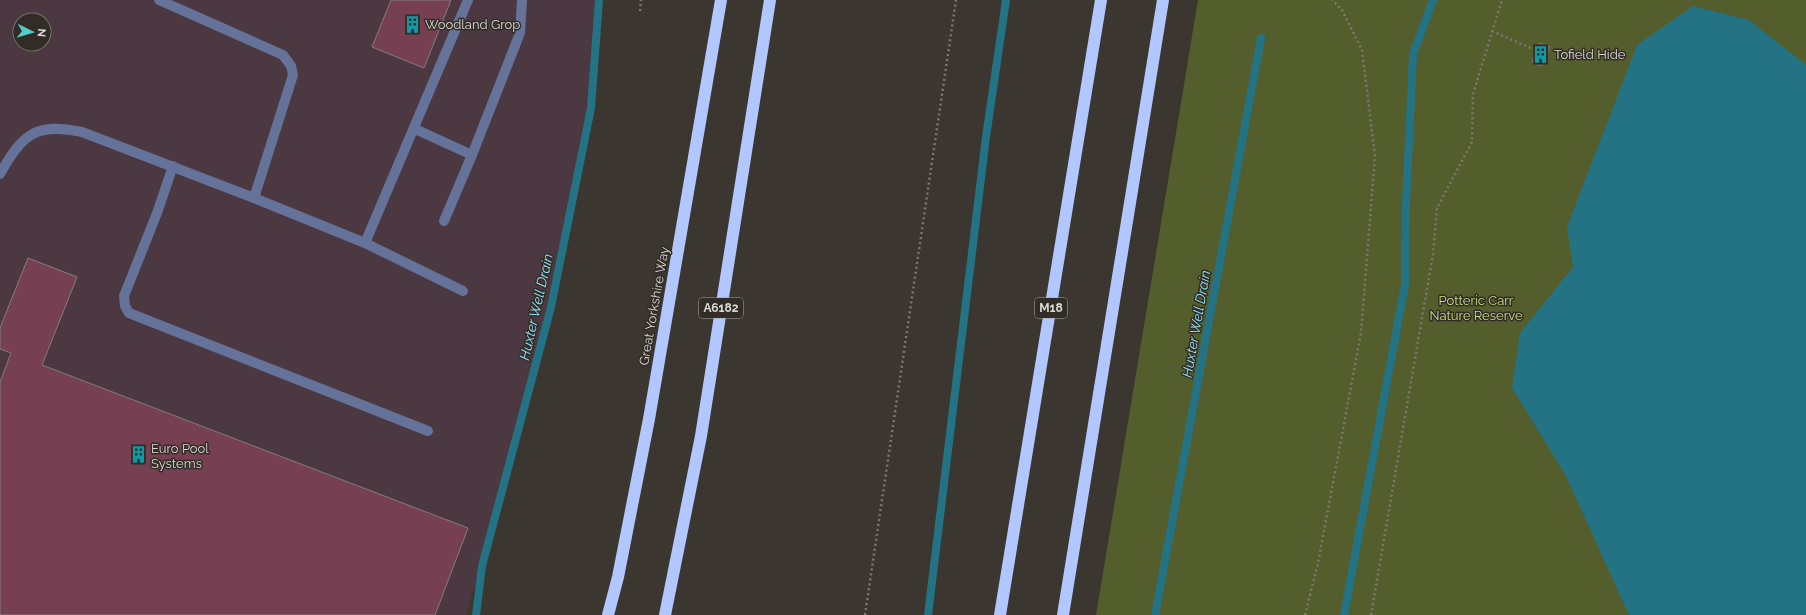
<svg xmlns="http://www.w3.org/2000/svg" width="1806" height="615" font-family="Raleway,sans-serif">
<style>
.industrial{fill:#4b3841;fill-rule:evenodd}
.green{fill:#535e2c}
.water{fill:#247385}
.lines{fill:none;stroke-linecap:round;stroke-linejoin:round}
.stream{stroke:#247385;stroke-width:8}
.building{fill:#764052;stroke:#857b7e}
.path{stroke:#7c7872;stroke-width:2.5;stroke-dasharray:2 3;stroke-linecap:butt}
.minor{stroke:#657299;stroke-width:10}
.highway{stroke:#b2c6ff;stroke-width:12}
.labels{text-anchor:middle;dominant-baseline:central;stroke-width:3;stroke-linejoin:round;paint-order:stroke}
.shield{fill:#312c25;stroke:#a9a5a0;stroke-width:1}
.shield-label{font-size:12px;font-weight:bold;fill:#dcd9d5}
.poi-label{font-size:13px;fill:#dcd9d5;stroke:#312c25;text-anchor:start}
.park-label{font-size:13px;fill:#c9dc89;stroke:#312c25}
.street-label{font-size:13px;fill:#dcd9d5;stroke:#312c25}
.water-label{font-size:14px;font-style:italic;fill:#90e5fb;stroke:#312c25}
</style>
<rect width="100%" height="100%" fill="#3b362f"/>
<path class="industrial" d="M0,0H599L591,108L527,398L466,615H0ZM20,20H44V44H20Z"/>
<path class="green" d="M1198,0H1806V615H1096Z"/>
<path class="water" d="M1693,6L1749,20L1806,65V615H1629L1566,476L1512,388L1520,333L1573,267L1567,227L1637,45Z"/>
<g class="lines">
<path class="stream" d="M476,615L482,566L551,307L591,108L599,0
M928,615L986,137L1006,0
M1155,615L1261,38
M1344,615L1405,284L1406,204L1413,54L1433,0"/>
</g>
<path class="building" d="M391,0H451L424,68L372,47Z
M1540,43L1550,47L1541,66L1532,62Z
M28,258L77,277L42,365L468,528L435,615H0V382L11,353L0,349V328Z"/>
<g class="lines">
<path class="path" d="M640,11L641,0
M1492,31L1533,49
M865,615L956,0
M1305,615L1318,563L1361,333L1375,156L1362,50L1342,10L1332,0
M1371,615L1433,254L1437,208L1472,142L1473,94L1502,0"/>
<path class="minor" d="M159,0L283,55L291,66L293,75L254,198
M415,129L472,155
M173,166L157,213L124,296L125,306L129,313L428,431
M0,174C22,135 35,122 82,132L254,198L365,243L463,291
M444,221L472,155L520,33L522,0
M365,243L468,0"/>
<path class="highway" d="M608,615L618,577L649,419L721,0
M665,615L701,436L770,0
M1000,615L1101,0
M1063,615L1163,0"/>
</g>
<defs>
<symbol id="building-bare" viewBox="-9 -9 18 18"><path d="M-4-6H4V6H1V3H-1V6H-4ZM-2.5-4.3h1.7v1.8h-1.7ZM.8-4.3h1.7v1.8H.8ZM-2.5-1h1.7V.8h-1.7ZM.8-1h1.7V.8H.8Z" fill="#0f9aa8" stroke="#312c25" stroke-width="2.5" paint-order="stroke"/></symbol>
</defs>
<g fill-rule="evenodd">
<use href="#building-bare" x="400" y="12" width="25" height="25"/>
<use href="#building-bare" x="1528" y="42" width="25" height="25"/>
<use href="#building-bare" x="126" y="442" width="25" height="25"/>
</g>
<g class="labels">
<g class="shield">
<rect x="699" y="298" width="44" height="20" rx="3"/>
<rect x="1035" y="298" width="32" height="20" rx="3"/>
</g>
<g class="shield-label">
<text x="721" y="308">A6182</text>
<text x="1051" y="308">M18</text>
</g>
<g class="poi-label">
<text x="425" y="24">Woodland Grop</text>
<text x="1554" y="54">Tofield Hide</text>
<text x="151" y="448">Euro Pool<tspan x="151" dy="15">Systems</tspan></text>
</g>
<g class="park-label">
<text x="1476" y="300">Potteric Carr<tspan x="1476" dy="15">Nature Reserve</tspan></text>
</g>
<g class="street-label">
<text transform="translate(654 306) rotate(-80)">Great Yorkshire Way</text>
</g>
<g class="water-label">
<text transform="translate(536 307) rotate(-77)">Huxter Well Drain</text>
<text transform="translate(1196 324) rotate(-80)">Huxter Well Drain</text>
</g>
</g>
<g transform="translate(32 32) rotate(95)"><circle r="19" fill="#312c25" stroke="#75716b"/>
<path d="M0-3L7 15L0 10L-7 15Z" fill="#53cdcb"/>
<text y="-6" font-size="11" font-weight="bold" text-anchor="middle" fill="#dcd9d5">N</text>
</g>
</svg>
